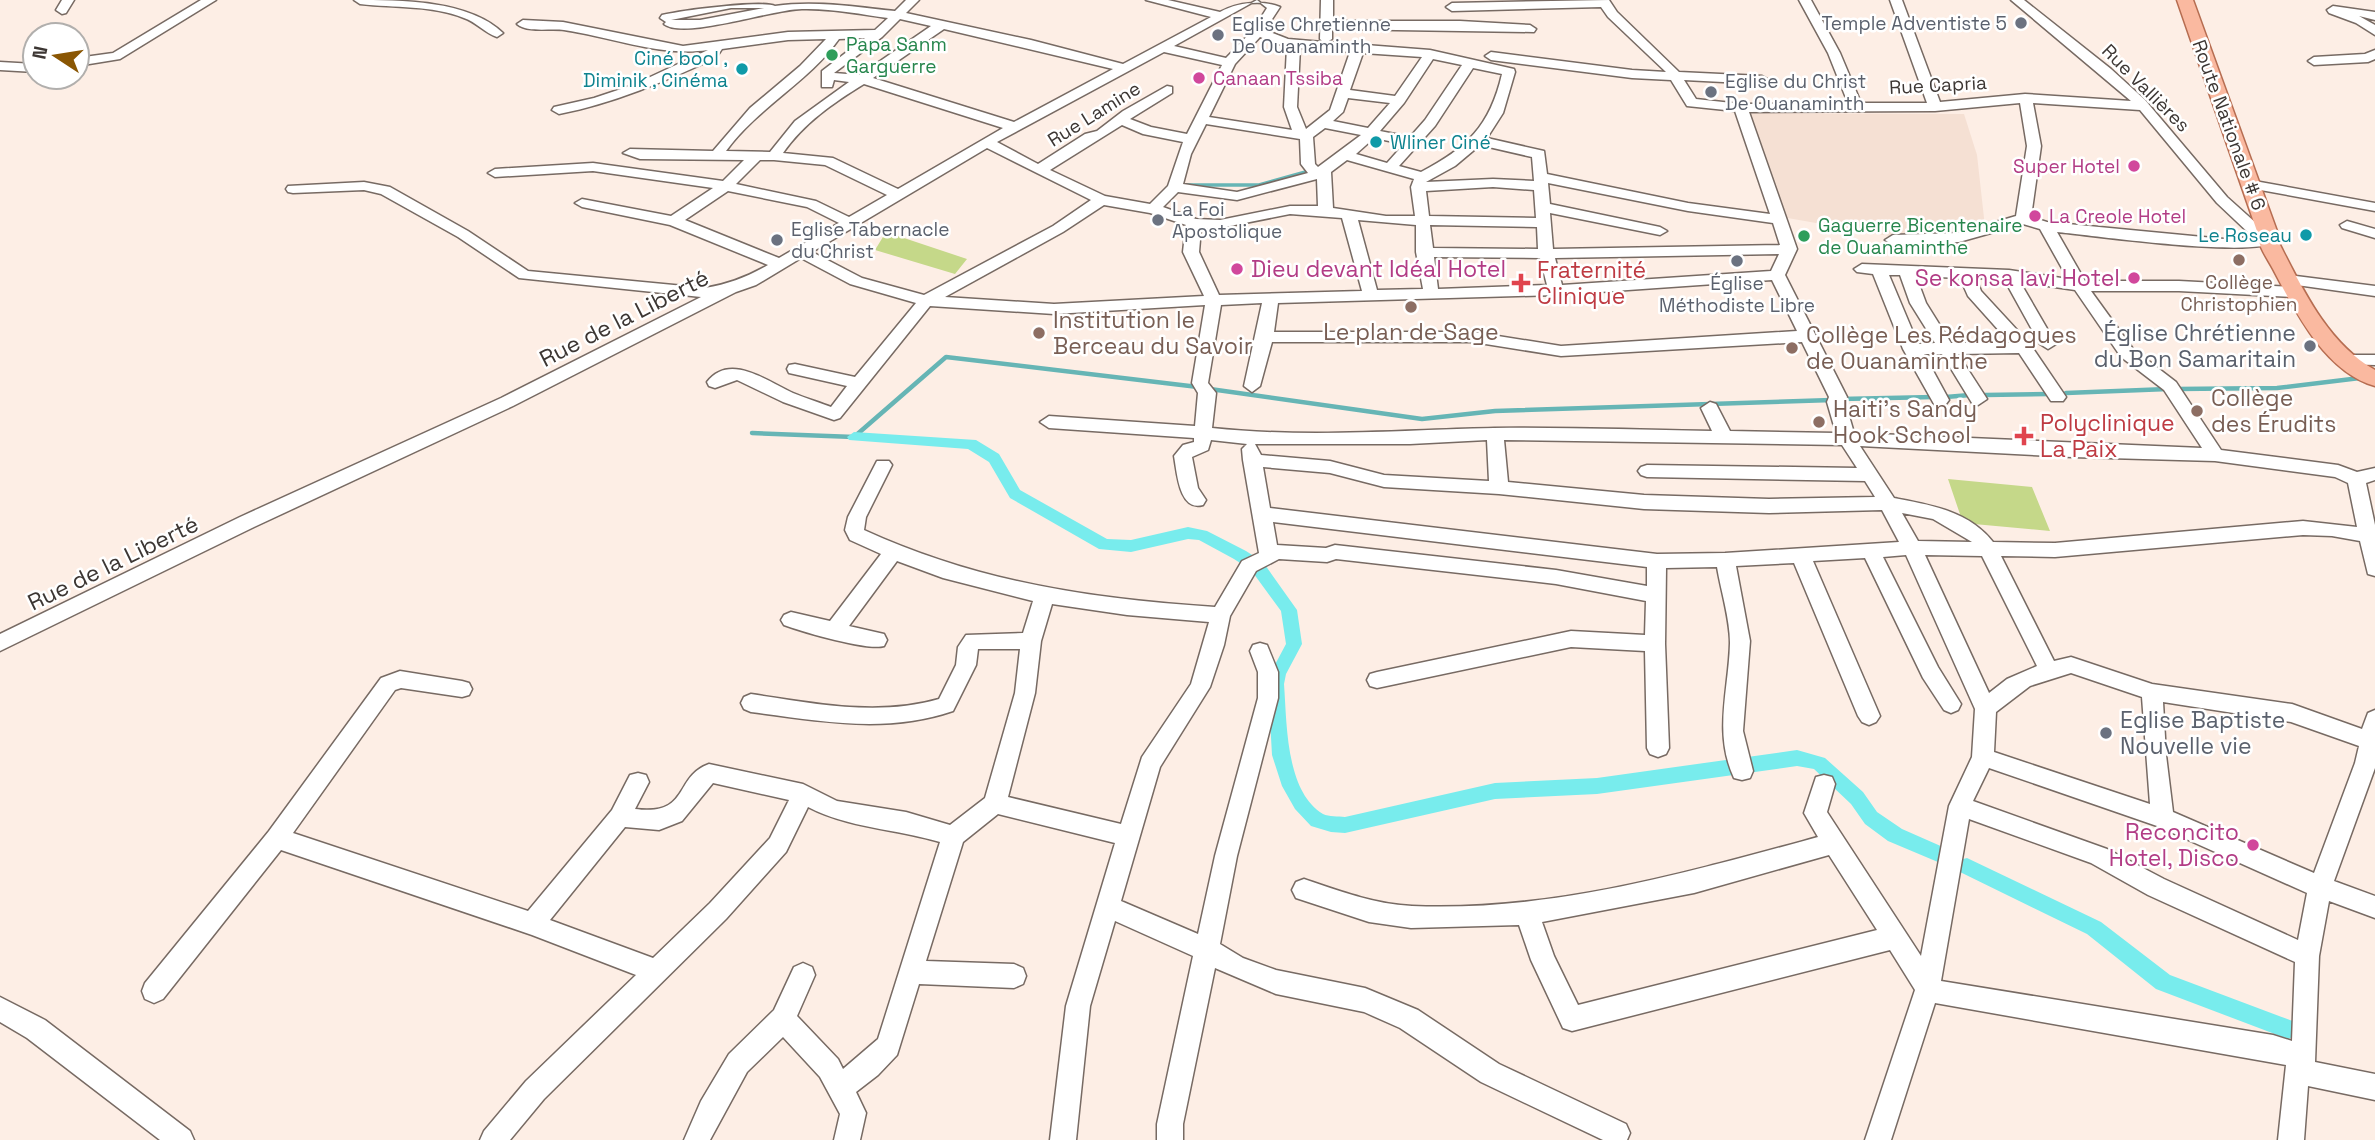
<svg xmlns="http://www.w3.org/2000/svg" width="2375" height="1140" font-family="'Space Grotesk',sans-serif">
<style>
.built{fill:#f5e0d3}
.green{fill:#c5d889}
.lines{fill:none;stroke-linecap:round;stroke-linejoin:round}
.stream-far1{stroke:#66b5b5;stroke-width:3.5}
.stream{stroke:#66b5b5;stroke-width:4.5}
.canal{fill:#78eced;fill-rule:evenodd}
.minor-casing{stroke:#776a63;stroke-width:3}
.major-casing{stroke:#b66d51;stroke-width:3}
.minor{fill:#fff;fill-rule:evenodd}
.major{fill:#fab9a0;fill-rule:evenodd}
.worship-dot{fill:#6b7280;stroke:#fff;stroke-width:2.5}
.leisure-dot{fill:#2e9e5b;stroke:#fff;stroke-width:2.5}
.culture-dot{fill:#0f9aa8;stroke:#fff;stroke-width:2.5}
.hotel-dot{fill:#d1479c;stroke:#fff;stroke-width:2.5}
.education-dot{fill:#8d6e63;stroke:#fff;stroke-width:2.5}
.health-dot{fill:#e0444e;stroke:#fff;stroke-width:2.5}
.labels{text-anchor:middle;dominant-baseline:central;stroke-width:5;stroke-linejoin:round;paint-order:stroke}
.far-worship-label{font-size:19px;fill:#5b616d;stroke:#fff;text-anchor:start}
.far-leisure-label{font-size:19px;fill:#27864d;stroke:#fff;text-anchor:start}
.far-culture-label{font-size:19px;fill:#0d838f;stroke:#fff;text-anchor:end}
.far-hotel-label{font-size:19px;fill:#b23c85;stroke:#fff;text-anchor:start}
.far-street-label{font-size:19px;fill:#3c3633;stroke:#fff}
.far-education-label{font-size:19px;fill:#785e54;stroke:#fff}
.hotel-label{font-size:23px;fill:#b23c85;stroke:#fff;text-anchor:end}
.health-label{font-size:23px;fill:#be3a42;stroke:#fff;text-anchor:start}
.street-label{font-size:23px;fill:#3c3633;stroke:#fff}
.education-label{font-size:23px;fill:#785e54;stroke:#fff;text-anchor:start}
.worship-label{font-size:23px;fill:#5b616d;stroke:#fff;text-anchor:end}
</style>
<rect width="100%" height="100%" fill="#fdeee5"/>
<path class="built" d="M1747,113L1964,114L1977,155L1986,236L1923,242L1782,217Z"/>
<path class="green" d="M886,232L967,259L955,274L875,250Z
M1948,479L2032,487L2050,531L1963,523Z"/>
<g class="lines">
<path class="stream-far1" d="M1186,185H1259L1309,171"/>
<path class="stream" d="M1210,389L1422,419L1495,411L1832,400
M2177,389L2277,388L2360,378
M2066,393L2168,389
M1985,395L2049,394
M1946,397L1970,395
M1841,399L1934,397
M752,433L854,437L946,357L1198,387"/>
<path class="canal" d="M854,432L976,440L999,454L1020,490L1107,539L1131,540L1188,527L1207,531L1246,551L1263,562L1297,610L1302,644L1286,674L1284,684C1287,722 1285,791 1323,814C1329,817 1338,816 1345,817L1495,783L1597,778L1797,750L1825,758L1863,792L1877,812L1902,829L1952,851L1954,857L1952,863L1945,865L1888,841L1865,824L1851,804L1814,769L1797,766L1597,794L1495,799L1345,833L1331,832L1311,826L1295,809L1282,786L1272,755L1268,684L1270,674L1286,644L1281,611L1251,570L1234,559L1199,540L1188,539L1131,552L1099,549L1010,498L989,462L968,449L849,440L847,437Z
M1967,858L2101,922L2170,975L2295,1022L2298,1029L2295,1036L2288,1039L2156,989L2087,934L1960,872L1958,866L1960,860Z"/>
<defs>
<path id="minor" d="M62,0H74L66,13L62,14L56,10Z
M201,0H216L120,59L77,66V58L113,53Z
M354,0C401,0 469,0 503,33L497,37C485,33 476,22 464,18C432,5 394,8 360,4Z
M906,0H919L906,13L1031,40L1123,64L1211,17L1146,0H1168L1220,12C1238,2 1263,0 1280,7L1265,30L1288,39L1323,42L1320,39L1321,0H1333V21H1460L1530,25L1536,29L1534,32L1332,29V39L1327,42L1430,50L1514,69L1515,72L1503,113L1487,138L1544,151L1547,174L1688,203L1770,214L1735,111L1687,106L1671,80L1632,78L1491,60L1485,56L1491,52L1632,70L1666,72L1608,17L1601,7L1452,11L1446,7L1452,3L1609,0L1617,12L1679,72L1762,76L1769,80L1762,84L1684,80L1696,99L1741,104L1848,103L1828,53L1799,0H1811L1840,53L1861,103H1927L1890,0H1902L1940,102L2025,94L2131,101L2011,0H2024L2111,69L2145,100L2227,197L2276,241C2257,259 2090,235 2057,232L2085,281H2179L2293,287L2301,292L2293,297L2179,291H2091L2133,349L2176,382L2221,450L2338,465L2357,472L2375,468V480L2366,483L2375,525V576L2368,574L2360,541L2332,536L2303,535L2055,557L2001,556L2054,661L2071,657L2152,684L2292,704L2362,729L2368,713L2375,710V768L2334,881L2375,896V918L2329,901L2319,956L2315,1062L2375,1074V1100L2308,1086L2304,1140H2278L2286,1065L1935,1003L1891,1140H1865L1915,990L1890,950L1572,1031L1563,1028L1531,960L1519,925L1411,928L1369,922L1296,898L1292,890L1296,882L1304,879C1339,891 1374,904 1412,906C1550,912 1686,873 1818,837L1804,813L1816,777L1824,775L1832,777L1835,784L1827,812L1921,956L1949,806L1972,757L1975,709L1906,555L1883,557L1938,667L1961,704L1958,710L1951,713L1944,710L1923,678L1865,558L1813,561L1880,716L1876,722L1869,725L1862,722L1858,716L1794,563L1736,566L1750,641L1743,731L1753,771L1750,778L1742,780L1734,778C1713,733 1729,689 1730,643C1730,619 1721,591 1717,567L1666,568L1665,644L1669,748L1666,754L1658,757L1650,754L1647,748L1645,651L1571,647L1377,688L1370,686L1367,680L1370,674L1377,672L1571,631L1645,635L1646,601L1556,584L1336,559L1327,562L1279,559L1256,571L1230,616L1224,645L1210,687L1160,767L1121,901L1198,934L1215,856L1258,698V672L1250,651L1253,645L1260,643L1267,645L1278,672V698L1237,856L1220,944L1243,958L1276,970L1365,988L1418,1010L1499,1064L1626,1124L1630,1133L1627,1140H1603L1481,1082L1400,1028L1364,1012L1276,994L1215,968L1183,1124V1140H1157V1124L1193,956L1115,921L1090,1006L1076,1140H1050L1066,1006L1115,843L998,814L963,842L926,961L1014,964L1023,968L1026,976L1023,984L1014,988L919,984L897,1055L878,1075L856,1092L866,1113L860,1140H834L840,1114L820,1077L783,1037L747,1072L710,1140H684L701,1101L729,1054L774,1010L794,967L803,963L812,967L815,975L797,1016L838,1059L843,1069L878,1039L940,842C896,829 848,828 808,807L786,852L726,919L544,1099L510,1140H480L484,1131L526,1081L636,975L532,935L281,850L163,999L154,1003L145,999L142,991L145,983L269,831L381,678L400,671L462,681L469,683L472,689L469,695L462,697L401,688L395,690L293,833L528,911L612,810L630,775L638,773L646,775L649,782L635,809C691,816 673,777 709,764L803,784L837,801L906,812L950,825L985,798L1015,693L1020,649H978L976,665L953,711C886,734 820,721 751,712L744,709L741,703L744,697L751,694C813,703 877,717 939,699L956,665L958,647L966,635L1023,633L1033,601L943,578L897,561L849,626L884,634L887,640L884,646C868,651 803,632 784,625L781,620L784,615L791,612L830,621L881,554L850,540L845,530L848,517L877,461H889L892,465L866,517L864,530C978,582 1090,599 1215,607L1242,561L1259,553L1243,460L1242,449L1247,444L1211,440L1208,450L1192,457L1198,488L1206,500L1203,505C1179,512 1177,472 1174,456L1183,445L1194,442V438L1049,428L1040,422L1049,416L1195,426L1198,393L1192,383L1205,305L1054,314L930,306L840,418L834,420L783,402L737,380L715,388L709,386L707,382C730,352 768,382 793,393C805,398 818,402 831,407L847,386L789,373L787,369L789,365L795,364L855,377L916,303L850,284L801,258L756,285L736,292L513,406L254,527L0,651V634L240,517L501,398L701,297L519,278L458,237L381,194L364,190L293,193L288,192L286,189L288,186L364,182L390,187L468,231L528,271L705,288C729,284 747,277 768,265L670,225L582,207L575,203L582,199L671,216L713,188L593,171L495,177L488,173L495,169L593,163L723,181L744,160L640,159L623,153L630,149L713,151L750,108L800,66L826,39L788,40L722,49L716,58C665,81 615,103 559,114L552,110L554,107L594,98L633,85L708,50C660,57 612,37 564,30C550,28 528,33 517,24L523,20L563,22L683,46L788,32L875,30L888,18C860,14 830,8 802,9C773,9 684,40 664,24L666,22L660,18L662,15C682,10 763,0 775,6C815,0 855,7 895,11ZM1257,0L1267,8L1253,30L1226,58L1174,46ZM731,8H764L700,20H671ZM900,19L931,26L860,75L834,73L882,37ZM944,29L1113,69L1014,122L873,78ZM1260,37L1287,47L1284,107L1292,130L1209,117L1235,64ZM865,38L822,71V87H832L834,80L849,82L795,121L770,152L726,151C759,106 809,82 839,39ZM1300,48L1350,52L1330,110L1306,129L1297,107ZM1164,52L1222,65L1187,134L1151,127L1130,119L1172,93V87L1167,86L1123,111L1097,131L1085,134L1038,164L997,142ZM1363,53L1422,57L1395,96L1350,90ZM1433,59L1462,65L1425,120L1410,137L1380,131L1404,103ZM1473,68L1502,74C1490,126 1467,148 1421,172L1399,166L1435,126ZM864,84L1003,128L898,189L833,158L783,153C804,123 833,103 864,84ZM1348,98L1390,103L1368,128L1333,121L1343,112ZM2020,103L2027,146L2016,216L1958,233L1893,235L1885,240L1893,245L1959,242L2023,224L2040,229L2068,279L2009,270L1862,264L1854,269L1857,272L1873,274L1903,349L1934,404H1946L1949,400L1924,354H1942L1972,403L1978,405L1987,399L1958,354L2019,353L2051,401H2063L2066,397L2030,344L1981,291L1976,278L2004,279L2040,344L2048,349L2056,344L2020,282L2075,290L2121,357L2164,390L2202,448L1854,433L1845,402L1847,397L1785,275L1797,249L1749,112L1935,111ZM2033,103L2140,110L2217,203L2253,237L2224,239L2047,222L2031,217L2041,146ZM1206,124L1300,139L1301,164L1308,173L1237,192L1183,184L1191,154ZM1122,125L1143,134L1183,142L1168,186L1150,204L1105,196L1050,170ZM1325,128L1361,135L1318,167L1315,164L1313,137ZM1374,138L1404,144L1387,163L1356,154ZM1480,145L1532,157L1534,181L1493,179L1426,182L1455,166ZM987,148L1091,200L1053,226L924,295L862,278L812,252ZM774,160L825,165L887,195L849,217L816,201L736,184L760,160ZM1347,160L1414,179L1411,187L1415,216H1386L1333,208L1331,172ZM1317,179L1318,206H1290L1220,220L1196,219L1163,207L1178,192L1237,200ZM1548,183L1688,211L1773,223L1780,245L1553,249L1550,213L1660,235L1667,231L1660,227L1550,204ZM1493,187L1534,190L1536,218L1429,216L1426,191ZM728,191L807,207L839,223L779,258L685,220ZM1104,205L1150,213L1186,225L1183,252L1204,296L1054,304L945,297L1063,232ZM1290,214L1342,218L1362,291L1219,295L1199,252L1201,228H1220ZM1358,220L1416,225V252L1423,289L1377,290ZM1430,225L1537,227L1538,249L1433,248ZM1779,254L1771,271L1562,285L1555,258ZM1434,257L1540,258L1547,285L1438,289ZM1889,275H1900L1910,303L1935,343L1918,344ZM1916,276L1960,278L1968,296L2010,343H1951L1926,303ZM1772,280L1797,331L1561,346L1473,332H1274L1278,303L1556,295ZM1262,303L1244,386L1252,392L1260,386L1272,342H1473L1561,356L1802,342L1829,397L1827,402L1836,433L1730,431L1716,404L1710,402L1701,408L1712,431C1640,430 1567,427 1494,428C1401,430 1306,438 1212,428L1216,393L1208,383L1221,305ZM1487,440L1489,481L1384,475L1330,461L1261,455L1255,444H1410ZM1504,440L1842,445L1857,468L1647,465L1641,467L1638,471L1641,475L1647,477L1865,481L1875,497L1769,499L1644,495L1508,482ZM1860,446L2072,457L2215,461L2335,477L2348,483L2357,527L2303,521L2055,543L1993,542C1969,511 1931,505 1894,498ZM1263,467L1330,473L1384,487L1499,494L1644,509L1769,513L1882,510L1899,542L1725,553L1657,554L1270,508ZM1902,513L1933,519L1972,542L1918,541ZM1273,522L1647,567V586L1556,570L1335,545L1326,548L1277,545ZM1925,555L1982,556L2037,666L2007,679L1989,693ZM1052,604L1127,615L1209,622L1191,684L1142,757L1121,824L1008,797L1035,693L1041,641ZM2071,673L2142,697L2150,804L1994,752L1996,712L2030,686ZM2163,702L2291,722L2359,746L2355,763L2314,873L2173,812L2166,755ZM1989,768L2157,826L2307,893L2298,940L2164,879L2107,849L1973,801ZM713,783L789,800L770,838L710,903L653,958L550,920L625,827L659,830L682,821ZM1969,819L2091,863L2148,895L2295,962L2292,1041L2273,1035L1941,981ZM1829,855L1877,930L1578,1005L1554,956L1542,922L1694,893Z
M2333,6L2375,12V20L2359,16L2375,25V35L2356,23L2329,13L2327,10Z
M2375,50V59L2368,62L2314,65L2308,61L2314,57L2365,54Z
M0,62L35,64V72L0,70Z
M2249,180L2375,203V211L2244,187L2242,184L2244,181Z
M2347,221L2375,229V238L2342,228L2340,225Z
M2288,275L2375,286V296L2282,283L2280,280L2282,277Z
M2348,355H2375V365L2342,364L2340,360Z
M0,997L45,1020L190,1131L194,1140H160L27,1038L0,1022Z"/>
<path id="major" d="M2177,0H2193L2278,234V241C2302,288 2327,343 2375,370V386C2325,372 2295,311 2273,269C2267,258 2258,246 2258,234Z"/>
</defs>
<use href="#minor" class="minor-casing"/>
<use href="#major" class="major-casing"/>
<use href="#minor" class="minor"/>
<use href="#major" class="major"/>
</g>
<g class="worship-dot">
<circle cx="2021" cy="23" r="7"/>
<circle cx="1218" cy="35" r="7"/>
<circle cx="1711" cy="92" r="7"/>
<circle cx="1158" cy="220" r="7"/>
<circle cx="777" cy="240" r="7"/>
<circle cx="1737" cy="261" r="7"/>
<circle cx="2310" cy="346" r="7"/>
<circle cx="2106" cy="733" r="7"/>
</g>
<g class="leisure-dot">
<circle cx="832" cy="55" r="7"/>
<circle cx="1804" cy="236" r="7"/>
</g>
<g class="culture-dot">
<circle cx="742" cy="69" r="7"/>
<circle cx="1376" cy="142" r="7"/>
<circle cx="2306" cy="235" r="7"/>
</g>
<g class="hotel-dot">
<circle cx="1199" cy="78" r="7"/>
<circle cx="2134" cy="166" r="7"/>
<circle cx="2035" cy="216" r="7"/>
<circle cx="1237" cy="269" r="7"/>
<circle cx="2134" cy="278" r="7"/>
<circle cx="2253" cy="845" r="7"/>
</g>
<g class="education-dot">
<circle cx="2239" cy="260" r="7"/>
<circle cx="1411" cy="307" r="7"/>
<circle cx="1039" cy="333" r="7"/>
<circle cx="1792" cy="348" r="7"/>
<circle cx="2197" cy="411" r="7"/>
<circle cx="1819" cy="422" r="7"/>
</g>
<g class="health-dot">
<path d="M1517.5 272.5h7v7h7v7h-7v7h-7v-7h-7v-7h7z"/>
<path d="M2020.5 425.5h7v7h7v7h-7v7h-7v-7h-7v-7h7z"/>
</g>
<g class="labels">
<g class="far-worship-label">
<text x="2007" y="23" text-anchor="end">Temple Adventiste 5</text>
<text x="1232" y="24">Eglise Chretienne<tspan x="1232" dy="22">De Ouanaminth</tspan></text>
<text x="1725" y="81">Eglise du Christ<tspan x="1725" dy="22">De Ouanaminth</tspan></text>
<text x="1172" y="209">La Foi<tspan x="1172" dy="22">Apostolique</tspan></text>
<text x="791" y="229">Eglise Tabernacle<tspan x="791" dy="22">du Christ</tspan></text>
<text x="1737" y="283" text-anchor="middle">Église<tspan x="1737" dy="22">Méthodiste Libre</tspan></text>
</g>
<g class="far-leisure-label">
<text x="846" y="44">Papa Sanm<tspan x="846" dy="22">Garguerre</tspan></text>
<text x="1818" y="225">Gaguerre Bicentenaire<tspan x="1818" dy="22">de Ouanaminthe</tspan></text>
</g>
<g class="far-culture-label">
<text x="728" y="58">Ciné bool ,<tspan x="728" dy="22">Diminik , Cinéma</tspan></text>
<text x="1390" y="142" text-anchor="start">Wliner Ciné</text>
<text x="2292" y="235">Le Roseau</text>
</g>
<g class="far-hotel-label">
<text x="1213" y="78">Canaan Tssiba</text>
<text x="2120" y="166" text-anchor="end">Super Hotel</text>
<text x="2049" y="216">La Creole Hotel</text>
</g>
<g class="far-street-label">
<text transform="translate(1938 85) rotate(-3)">Rue Capria</text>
<text transform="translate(2146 88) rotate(45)">Rue Vallières</text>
<text transform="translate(1094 114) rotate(-32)">Rue Lamine</text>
<text transform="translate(2229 125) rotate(70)">Route Nationale # 6</text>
</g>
<g class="far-education-label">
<text x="2239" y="282">Collège<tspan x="2239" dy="22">Christophien</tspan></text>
</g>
<g class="hotel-label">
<text x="1251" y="269" text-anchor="start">Dieu devant Idéal Hotel</text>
<text x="2120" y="278">Se konsa lavi Hotel</text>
<text x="2239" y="832">Reconcito<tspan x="2239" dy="26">Hotel, Disco</tspan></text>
</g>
<g class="health-label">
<text x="1537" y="270">Fraternité<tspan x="1537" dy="26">Clinique</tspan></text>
<text x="2040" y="423">Polyclinique<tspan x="2040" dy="26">La Paix</tspan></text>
</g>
<g class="street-label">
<text transform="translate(624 318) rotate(-27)">Rue de la Liberté</text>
<text transform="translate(113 563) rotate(-26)">Rue de la Liberté</text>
</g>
<g class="education-label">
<text x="1053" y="320">Institution le<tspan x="1053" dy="26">Berceau du Savoir</tspan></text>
<text x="1411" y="332" text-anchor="middle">Le plan de Sage</text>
<text x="1806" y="335">Collège Les Pédagogues<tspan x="1806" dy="26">de Ouanaminthe</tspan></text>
<text x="2211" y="398">Collège<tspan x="2211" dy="26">des Érudits</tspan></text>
<text x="1833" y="409">Haiti's Sandy<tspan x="1833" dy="26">Hook School</tspan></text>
</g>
<g class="worship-label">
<text x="2296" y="333">Église Chrétienne<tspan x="2296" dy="26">du Bon Samaritain</tspan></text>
<text x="2120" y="720" text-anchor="start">Eglise Baptiste<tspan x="2120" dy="26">Nouvelle vie</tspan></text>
</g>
</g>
<g transform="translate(56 56) rotate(282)"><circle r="33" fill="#ffffff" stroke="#b1afad" stroke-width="2"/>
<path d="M0-5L12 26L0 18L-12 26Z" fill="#8a5603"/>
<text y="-10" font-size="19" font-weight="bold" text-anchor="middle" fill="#3c3633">N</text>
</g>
</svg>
